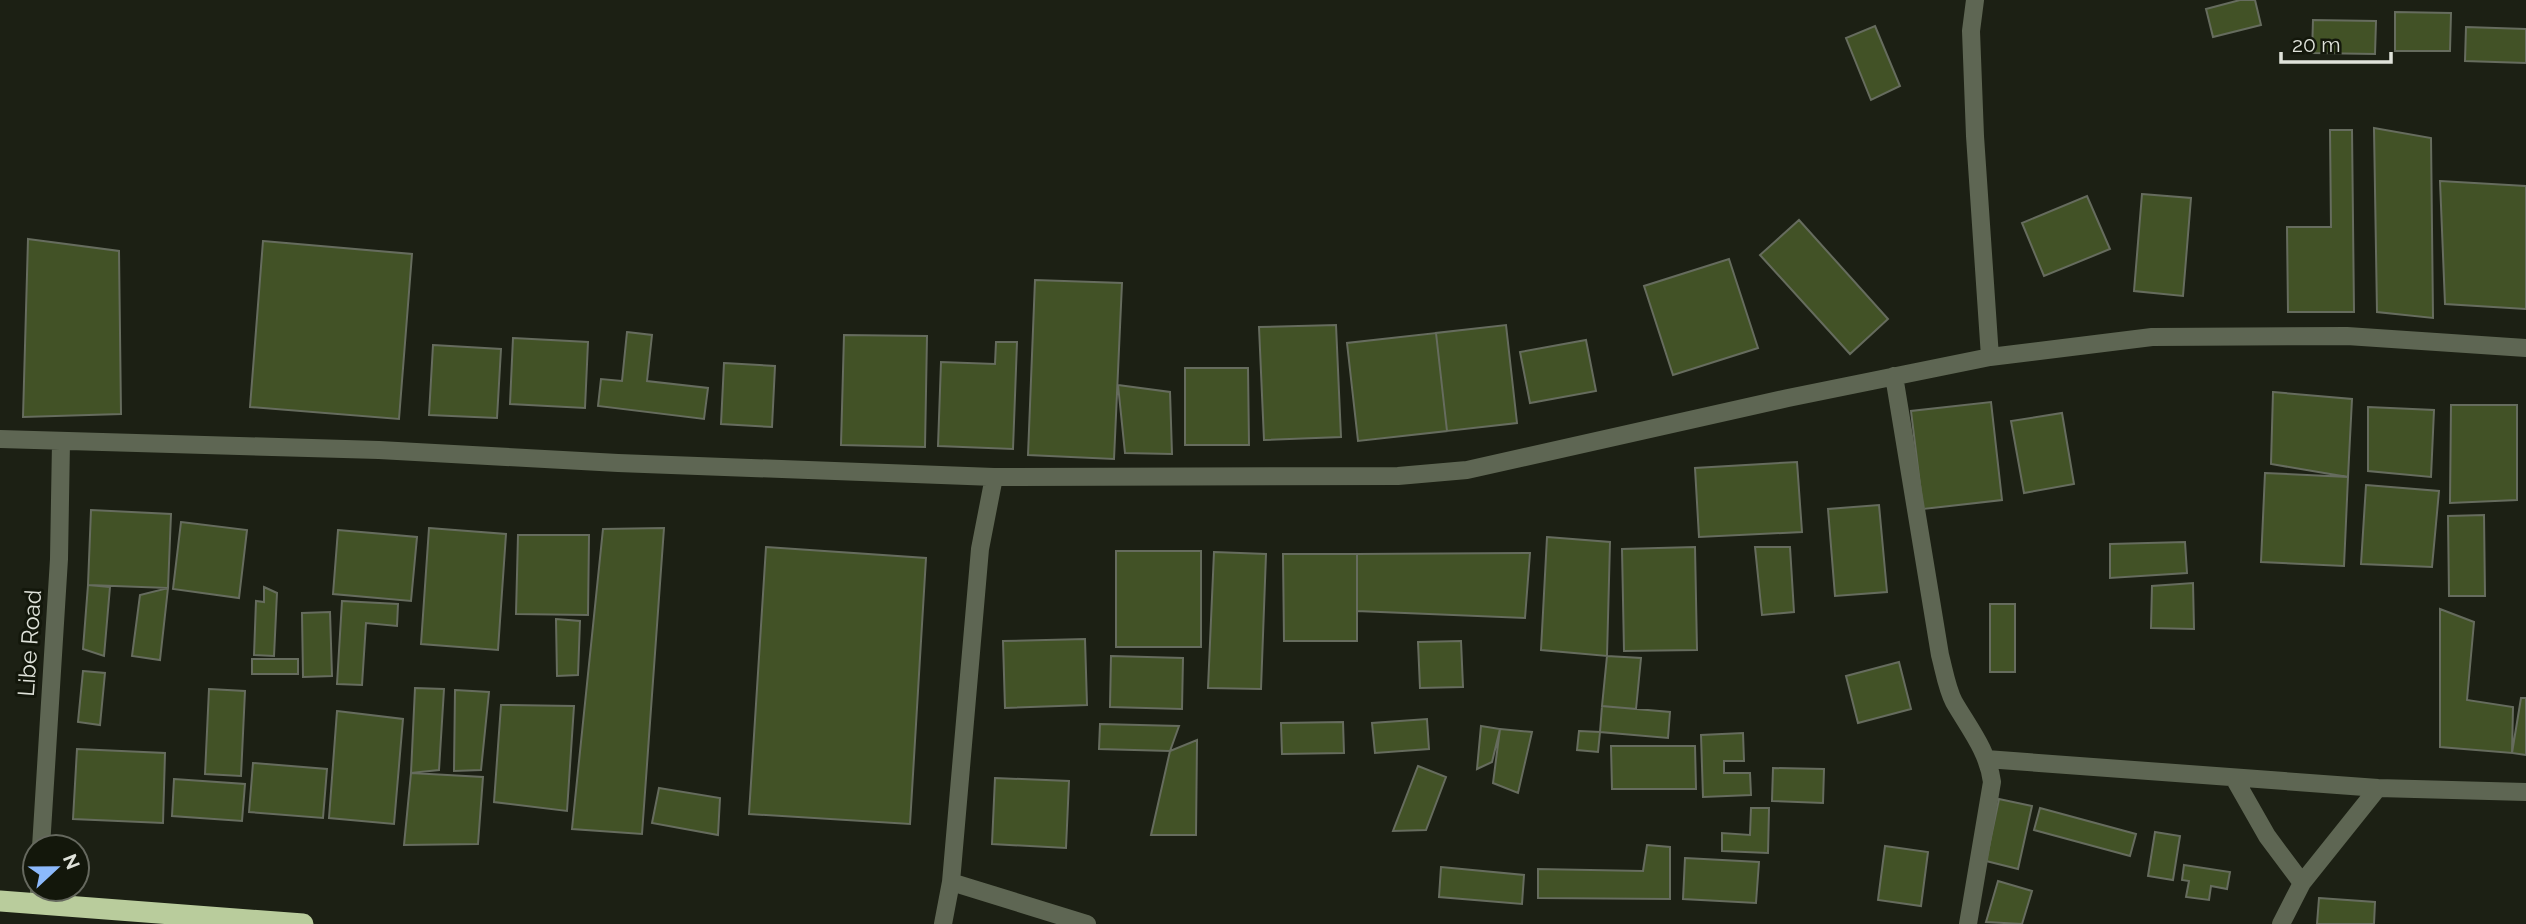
<svg xmlns="http://www.w3.org/2000/svg" width="2526" height="924" font-family="Raleway,sans-serif">
<style>
.building{fill:#425226;stroke:#666c5e;stroke-width:2}
.lines{fill:none;stroke-linecap:round;stroke-linejoin:round}
.street{stroke:#5e6653;stroke-width:18}
.highway{stroke:#b9cc9c;stroke-width:21}
.labels{text-anchor:middle;dominant-baseline:central;stroke-width:6;stroke-linejoin:round;paint-order:stroke}
.street-label{font-size:23px;fill:#dfe2da;stroke:#13170b}
</style>
<rect width="100%" height="100%" fill="#1c2014"/>
<path class="building" d="M2240,0H2255L2261,25L2213,37L2206,9Z
M2395,12L2451,13L2450,51H2395Z
M2313,20L2376,21L2375,54L2312,53Z
M1875,26L1900,86L1871,100L1846,38Z
M2466,27L2526,29V63L2465,61Z
M2374,128L2431,138L2433,318L2377,312Z
M2330,130H2352L2354,312H2288L2287,227H2331Z
M2440,181L2526,186V309L2445,304Z
M2142,194L2191,198L2183,296L2134,291Z
M2087,196L2110,249L2044,276L2022,223Z
M1799,220L1888,319L1850,354L1760,255Z
M28,239L119,251L121,414L23,417Z
M263,241L412,254L399,419L250,407Z
M1729,259L1758,348L1673,375L1644,286Z
M1035,280L1122,283L1114,459L1028,455Z
M1336,325L1341,437L1264,440L1259,327Z
M1506,325L1517,423L1447,431L1436,333Z
M627,332L652,335L647,381L708,388L704,419L598,406L601,379L622,381Z
M1436,333L1447,431L1358,441L1347,343Z
M844,335L927,336L925,447L841,445Z
M513,338L588,342L585,408L510,404Z
M1586,340L1596,391L1530,403L1520,352Z
M996,342H1017L1013,449L938,446L941,362L995,364Z
M433,345L501,349L497,418L429,415Z
M724,363L775,366L772,427L721,424Z
M1185,368H1248L1249,445H1185Z
M1118,385L1170,392L1172,454L1125,453Z
M2273,392L2352,399L2348,477L2271,464Z
M1991,402L2002,500L1923,509L1911,411Z
M2451,405H2517V500L2450,503Z
M2368,407L2434,410L2431,477L2368,471Z
M2062,413L2074,484L2024,493L2011,421Z
M1797,462L1802,532L1699,537L1695,468Z
M2265,473L2348,477L2344,566L2261,562Z
M2366,485L2439,491L2432,567L2361,564Z
M1879,505L1887,592L1835,596L1828,509Z
M91,510L171,514L168,588L88,585Z
M2484,515L2485,596H2449L2448,516Z
M181,522L247,530L239,598L173,589Z
M429,528L506,534L498,650L421,644Z
M664,528L642,834L572,829L603,529Z
M338,530L417,537L411,601L333,594Z
M518,535H589L588,615L516,614Z
M1547,537L1610,542L1607,656L1541,650Z
M2185,542L2187,573L2110,578V544Z
M766,547L926,558L910,824L749,814Z
M1695,547L1697,650L1624,651L1622,549Z
M1755,547H1790L1794,612L1762,615Z
M1116,551H1201V647H1116Z
M1214,552L1266,554L1261,689L1208,688Z
M1530,553L1525,618L1357,611V554Z
M1283,554H1357V641H1284Z
M2193,583L2194,629L2151,628L2152,586Z
M88,585L110,587L104,656L83,649Z
M264,587L277,593L274,656L254,655L256,601L264,602Z
M168,588L160,660L132,656L140,595Z
M342,601L398,604L397,626L366,623L362,685L337,684Z
M1990,604H2015V672H1990Z
M2440,609L2474,622L2467,700L2513,707L2512,753L2440,747Z
M330,612L332,676L303,677L302,613Z
M556,619L580,621L578,675L557,676Z
M1085,639L1087,705L1005,708L1003,641Z
M1461,641L1463,687L1420,688L1418,642Z
M1111,656L1183,658L1182,709L1110,707Z
M1607,656L1641,658L1636,709L1602,706Z
M252,659H298V674H252Z
M1899,662L1911,709L1858,723L1846,676Z
M83,671L105,673L100,725L78,722Z
M415,688L444,689L439,770L411,773Z
M209,689L245,691L241,776L205,774Z
M455,690L489,692L481,770L454,771Z
M2521,698H2526V755L2512,753Z
M501,705L574,706L567,811L494,802Z
M1602,706L1670,712L1668,738L1600,732Z
M337,711L403,719L394,824L329,818Z
M1427,719L1429,749L1375,753L1372,723Z
M1343,722L1344,753L1282,754L1281,723Z
M1100,724L1179,726L1170,751L1099,749Z
M1481,726L1500,729L1492,762L1477,769Z
M1500,729L1532,732L1518,793L1493,783Z
M1579,731L1600,732L1598,752L1577,750Z
M1743,733L1744,761H1724V773H1750L1751,795L1703,797L1701,735Z
M1197,740L1196,835H1151L1170,751Z
M1611,746H1695L1696,789H1612Z
M77,749L165,753L163,823L73,819Z
M253,763L327,769L323,818L249,812Z
M1418,766L1446,777L1426,830L1393,831Z
M1773,768L1824,769L1823,803L1772,801Z
M411,773L483,777L478,844L404,845Z
M995,778L1069,781L1066,848L992,844Z
M174,779L245,784L242,821L172,816Z
M659,788L720,798L718,835L652,823Z
M1999,799L2032,806L2018,869L1986,861Z
M1751,808H1769L1768,853L1722,851V833L1750,835Z
M2040,808L2136,834L2130,856L2034,830Z
M2155,832L2180,836L2173,880L2148,876Z
M1647,845L1670,847V899L1538,898V869L1643,871Z
M1885,846L1928,852L1921,906L1878,900Z
M1685,858L1759,862L1756,903L1683,899Z
M2184,865L2230,872L2227,889L2211,886L2209,900L2186,897L2189,881L2182,880Z
M1441,867L1524,875L1522,904L1439,897Z
M1998,881L2032,891L2022,924L1986,922Z
M2319,898L2375,902L2374,924H2317Z"/>
<g class="lines">
<path class="street" d="M1975,0L1971,31L1975,136L1990,357
M1894,376L1940,655C1944,670 1947,689 1954,702C1969,728 1988,751 1992,782L1968,924
M0,439L379,450L618,463L994,477L1398,476L1467,470L1788,398L1990,357L2152,337L2347,336L2526,348
M1986,759L2378,788L2526,792
M2234,778L2267,836L2302,883
M41,847L59,559L61,442
M951,882L1087,924
M39,903V889
M943,924L951,882L980,549L994,477
M2281,924L2302,883L2378,788"/>
<path class="highway" d="M0,901L303,924"/>
</g>
<g class="labels">
<g class="street-label">
<text transform="translate(29 643) rotate(-86)">Libe Road</text>
</g>
</g>
<g transform="translate(56 868) rotate(68)"><circle r="33" fill="#13170b" stroke="#65685e" stroke-width="2"/>
<path d="M0-5L12 26L0 18L-12 26Z" fill="#8cb9fc"/>
<text y="-10" font-size="19" font-weight="bold" text-anchor="middle" fill="#dfe2da">N</text>
</g>
<path d="M2281 52v10h110v-10" fill="none" stroke="#dfe2da" stroke-width="3.5"/>
<text x="2292" y="52" font-size="21" fill="#dfe2da" stroke="#13170b" stroke-width="5" paint-order="stroke">20 m</text>
</svg>
